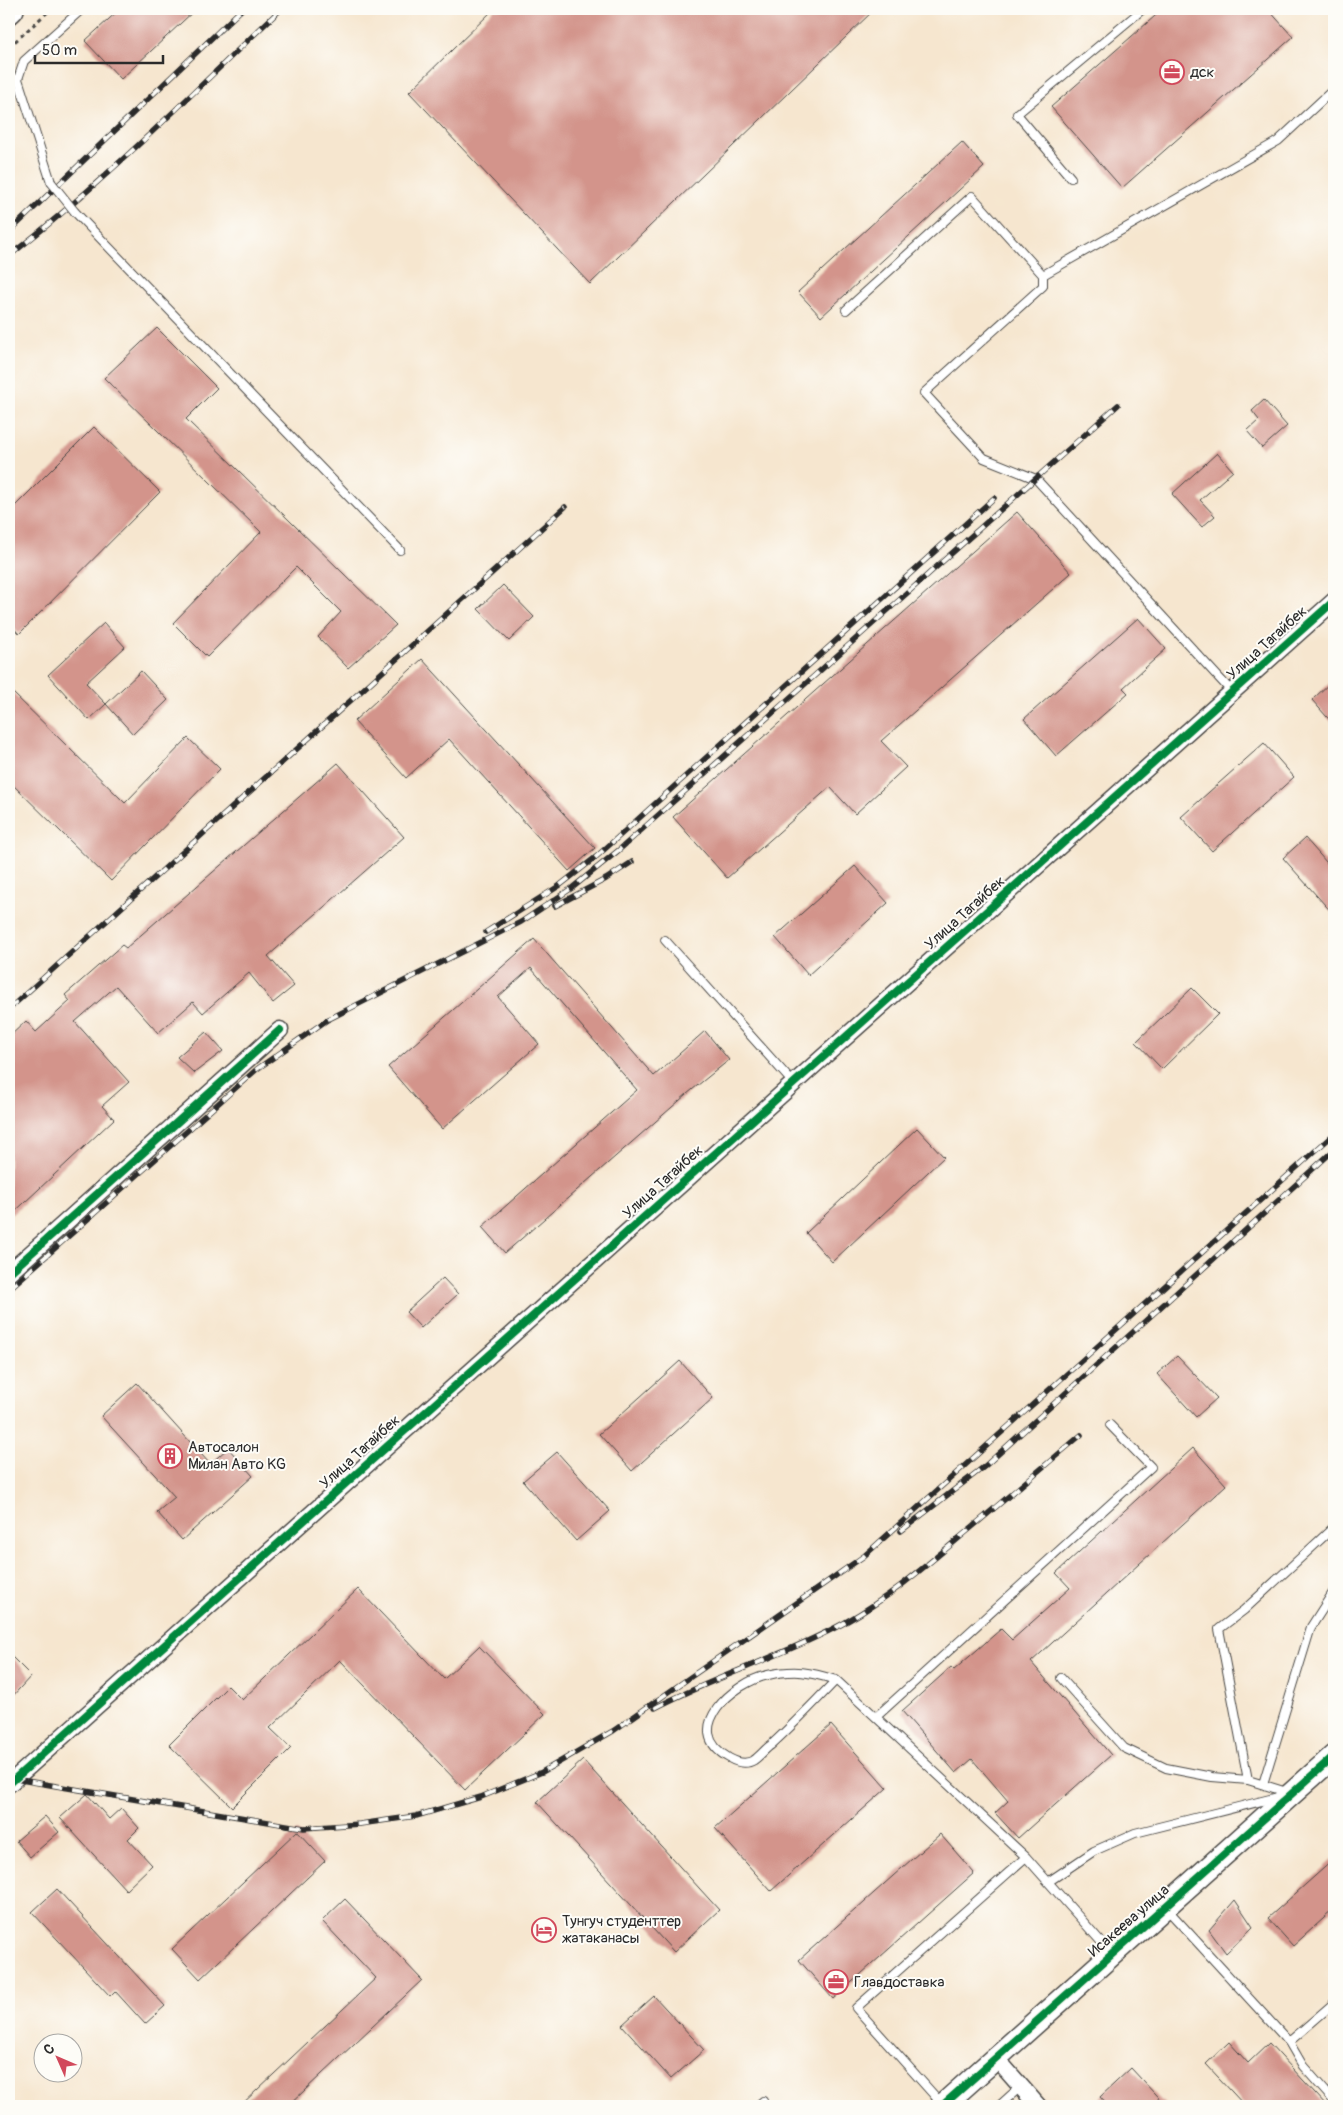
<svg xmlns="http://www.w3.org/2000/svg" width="1343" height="2115" font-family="Pangolin,sans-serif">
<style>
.building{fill:#d3948b}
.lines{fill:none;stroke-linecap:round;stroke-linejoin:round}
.lane-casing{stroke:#494744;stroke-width:10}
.street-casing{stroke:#494744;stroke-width:19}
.secondary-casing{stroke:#494744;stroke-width:25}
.primary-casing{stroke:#494744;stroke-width:28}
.path{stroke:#494744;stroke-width:3;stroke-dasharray:4 4;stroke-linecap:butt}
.lane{stroke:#fff;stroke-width:8}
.street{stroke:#fff;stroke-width:16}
.secondary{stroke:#fff;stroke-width:22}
.primary{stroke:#fff;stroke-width:25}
.rail-casing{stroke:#2b2b2b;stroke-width:5.5}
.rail{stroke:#fdfcf7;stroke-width:4;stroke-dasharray:11;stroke-linecap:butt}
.lane-bridge-casing{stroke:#494744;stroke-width:10;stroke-linecap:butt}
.lane-bridge{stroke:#fff;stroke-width:8}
.cycleway-casing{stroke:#fdfcf7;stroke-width:11}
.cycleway{stroke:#00873e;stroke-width:8}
.labels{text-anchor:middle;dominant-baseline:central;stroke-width:4;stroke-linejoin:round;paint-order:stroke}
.poi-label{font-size:15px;fill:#2b2b2b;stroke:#fdfcf7;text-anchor:start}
.street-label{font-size:15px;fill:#2b2b2b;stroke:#fdfcf7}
</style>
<rect width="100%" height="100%" fill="#fdfcf7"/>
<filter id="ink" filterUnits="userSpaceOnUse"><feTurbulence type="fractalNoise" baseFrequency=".02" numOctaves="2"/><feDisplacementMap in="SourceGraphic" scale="10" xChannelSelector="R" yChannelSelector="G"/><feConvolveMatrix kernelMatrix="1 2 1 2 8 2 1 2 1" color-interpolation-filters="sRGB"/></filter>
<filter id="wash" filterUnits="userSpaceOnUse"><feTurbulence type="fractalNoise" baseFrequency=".0096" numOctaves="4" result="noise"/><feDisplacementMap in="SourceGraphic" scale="20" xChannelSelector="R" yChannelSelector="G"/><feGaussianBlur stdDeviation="1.12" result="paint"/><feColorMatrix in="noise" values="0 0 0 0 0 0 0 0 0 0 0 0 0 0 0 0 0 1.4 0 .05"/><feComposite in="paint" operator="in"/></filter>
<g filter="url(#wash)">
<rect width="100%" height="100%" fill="#f6e6cf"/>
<g id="blocks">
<path class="building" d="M120,9H196L121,79L85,41Z
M494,9H875L590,284L409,92Z
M1163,9H1268L1293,37L1122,188L1051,107Z
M962,142L984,167L821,317L798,292Z
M157,328L217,388L186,419L396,625L348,668L318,637L341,612L296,567L207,657L173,623L261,532L104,378Z
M1264,400L1287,426L1262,448L1247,431L1259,420L1252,411Z
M94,427L160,492L19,634L9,623V512Z
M1217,453L1233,471L1200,500L1215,516L1202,527L1172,494Z
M1017,512L1071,573L881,741L906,767L855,814L830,787L727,878L673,817Z
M503,585L534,617L509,641L478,609Z
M1138,618L1166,649L1123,688L1128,693L1056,756L1024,719Z
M104,623L125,647L86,683L106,704L89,720L48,675Z
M422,659L595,848L569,871L449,739L406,778L354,721Z
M141,671L168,700L133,734L106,704Z
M1334,679V725L1312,700Z
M9,689L125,803L188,738L220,769L111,881L9,781Z
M1264,743L1294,777L1212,851L1181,817Z
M338,763L404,837L268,956L294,986L273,1003L249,973L203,1013L193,1002L158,1033L116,986L75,1022L129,1082L102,1106L114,1119L9,1217V1037L26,1021L36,1032L70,1001L65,995L122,945L126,948Z
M1305,838L1334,871V915L1283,858Z
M855,866L888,903L808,975L775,937Z
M534,939L654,1076L705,1031L729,1060L687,1094L505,1253L482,1227L637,1090L531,968L498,997L539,1044L442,1129L388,1067Z
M1192,988L1218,1014L1162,1069L1136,1042Z
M206,1032L223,1051L194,1073L177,1057Z
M917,1128L944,1157L832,1262L806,1233Z
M443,1278L458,1294L421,1328L406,1312Z
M1177,1356L1217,1398L1196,1417L1157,1374Z
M680,1361L713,1398L632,1471L599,1434Z
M137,1383L210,1464L228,1448L253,1476L182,1540L157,1512L175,1497L101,1416Z
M1193,1448L1226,1485L1031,1662L1111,1755L1018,1838L995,1813L1008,1801L972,1759L956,1773L902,1711L951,1667L954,1670L1001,1629L1012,1640L1070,1588L1056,1573Z
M557,1452L610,1511L576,1541L523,1481Z
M358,1589L444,1679L479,1646L545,1714L465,1790L340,1660L270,1728L291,1748L232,1807L169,1745L228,1686L242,1700Z
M9,1654L31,1676L9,1700Z
M831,1725L887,1788L771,1891L715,1828Z
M583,1760L719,1910L674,1952L537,1802Z
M87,1794L109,1819L121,1808L139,1828L128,1839L152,1865L126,1890L60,1818Z
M45,1816L59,1832L30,1857L16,1841Z
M297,1831L325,1861L200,1979L172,1949Z
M940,1834L974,1873L833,1999L799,1960Z
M1334,1859V1909L1293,1946L1268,1918Z
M57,1889L165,2006L145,2024L115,1991L110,1996L32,1912Z
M345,1899L422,1980L288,2106H240L376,1978L322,1921Z
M1235,1900L1253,1927L1226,1953L1209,1930Z
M654,1996L704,2050L671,2079L622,2025Z
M1229,2042L1248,2063L1269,2043L1327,2106H1245L1206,2064Z
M1131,2068L1166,2106H1108L1100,2097Z"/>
</g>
</g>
<g filter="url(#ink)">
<use href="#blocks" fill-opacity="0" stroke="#494744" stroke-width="1"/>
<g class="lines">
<defs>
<path id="lane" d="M1071,178L1017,114L1143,9
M51,182L18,79L24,61L82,9
M75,212L400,550
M1043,275L1278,141L1334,89
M846,310L972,196L1043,275V286L924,393L984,458L1036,479L1232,692
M665,940L794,1084
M1061,1678L1124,1748L1166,1768L1212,1777L1248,1780
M836,1680C810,1672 795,1669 768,1675C734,1682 679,1730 729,1758C736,1762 746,1765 754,1760C760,1756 765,1749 771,1745C794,1724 815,1702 836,1680L1026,1857
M876,1717L1151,1467L1110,1425
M1263,1784L1311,1627L1334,1591
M1290,1793L1248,1780L1219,1629L1244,1610L1334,1527
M1048,1882L1094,1851L1135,1833L1278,1797
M1166,1908L1289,2042L1334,2003
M1289,2042L1303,2066L1334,2101
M942,2104L856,2008L1026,1857L1111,1953
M757,2106L763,2101
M999,2106L1020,2087"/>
<path id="street" d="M9,1273L280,1030
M9,1784L1334,601
M995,2057L1038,2106"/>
<path id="secondary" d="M942,2106L1334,1756"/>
<path id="primary" d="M9,11L11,9"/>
</defs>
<use href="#lane" class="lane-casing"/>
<use href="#street" class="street-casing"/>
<use href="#secondary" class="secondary-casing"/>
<use href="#primary" class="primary-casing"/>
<path class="path" d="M9,47L51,9"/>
<use href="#lane" class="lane"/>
<use href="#street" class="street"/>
<use href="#secondary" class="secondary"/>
<use href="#primary" class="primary"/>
<defs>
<path id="rail" d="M9,232L242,9
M9,256C106,181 192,93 281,9
M555,906L606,879L632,862
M486,932L559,886L596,857L994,498
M9,1009L565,507
M9,1289L257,1069L327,1020L521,922L572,888L619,850L1118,405
M901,1531L985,1466L1334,1150
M655,1708C716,1676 784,1656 844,1623C889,1598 927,1565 965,1533C1004,1500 1042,1468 1081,1435
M9,1778L304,1828L360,1824L416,1816L481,1797L542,1772L613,1731L864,1556L1334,1134"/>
</defs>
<use href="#rail" class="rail-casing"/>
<use href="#rail" class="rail"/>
<defs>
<path id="lane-bridge" d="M51,182L75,212"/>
</defs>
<use href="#lane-bridge" class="lane-bridge-casing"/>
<use href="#lane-bridge" class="lane-bridge"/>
<defs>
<path id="cycleway" d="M9,1273L280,1030
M9,1784L1334,601
M942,2106L1334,1756"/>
</defs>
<use href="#cycleway" class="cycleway-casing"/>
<use href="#cycleway" class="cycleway"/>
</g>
</g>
<defs>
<symbol id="office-ring" viewBox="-11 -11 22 22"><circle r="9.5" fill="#fdfcf7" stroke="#d1495b" stroke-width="1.5"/><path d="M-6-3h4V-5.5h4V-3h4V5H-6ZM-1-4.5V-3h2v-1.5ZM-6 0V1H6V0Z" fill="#d1495b"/></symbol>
<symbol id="building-ring" viewBox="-11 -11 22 22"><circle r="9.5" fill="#fdfcf7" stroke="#d1495b" stroke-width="1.5"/><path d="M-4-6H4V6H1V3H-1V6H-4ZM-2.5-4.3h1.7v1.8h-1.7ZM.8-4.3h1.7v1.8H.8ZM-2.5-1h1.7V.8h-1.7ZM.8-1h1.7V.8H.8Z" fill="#d1495b"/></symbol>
<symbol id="hotel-ring" viewBox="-11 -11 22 22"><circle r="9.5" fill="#fdfcf7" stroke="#d1495b" stroke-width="1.5"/><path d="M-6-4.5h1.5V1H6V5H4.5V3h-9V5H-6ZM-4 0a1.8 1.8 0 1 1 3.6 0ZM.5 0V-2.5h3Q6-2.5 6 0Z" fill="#d1495b"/></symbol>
</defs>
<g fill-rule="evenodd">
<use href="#office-ring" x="1158" y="58" width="28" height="28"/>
<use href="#building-ring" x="156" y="1442" width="28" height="28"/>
<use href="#hotel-ring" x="530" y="1916" width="28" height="28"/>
<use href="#office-ring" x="822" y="1968" width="28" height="28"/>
</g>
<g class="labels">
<g class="poi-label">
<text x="1190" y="72">дск</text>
<text x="188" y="1447">Автосалон<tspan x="188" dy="17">Милан Авто KG</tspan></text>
<text x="562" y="1921">Тунгуч студенттер<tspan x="562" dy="17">жатаканасы</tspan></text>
<text x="854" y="1982">Главдоставка</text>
</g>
<g class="street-label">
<text transform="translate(1267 643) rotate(-42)">Улица Тагайбек</text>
<text transform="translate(965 913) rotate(-42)">Улица Тагайбек</text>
<text transform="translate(663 1182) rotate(-42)">Улица Тагайбек</text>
<text transform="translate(360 1452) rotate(-42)">Улица Тагайбек</text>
<text transform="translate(1129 1921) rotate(-41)">Исакеева улица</text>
</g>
</g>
<rect width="1343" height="2115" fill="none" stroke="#fdfcf7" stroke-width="30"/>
<g transform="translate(58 2058) rotate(315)"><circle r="24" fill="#fdfcf7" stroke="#a9a8a5"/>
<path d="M0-4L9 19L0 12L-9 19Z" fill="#d1495b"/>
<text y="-8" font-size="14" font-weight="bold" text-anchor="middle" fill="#2b2b2b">С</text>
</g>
<path d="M35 55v8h128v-8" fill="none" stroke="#2b2b2b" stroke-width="2.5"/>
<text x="42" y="55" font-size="15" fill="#2b2b2b" stroke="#fdfcf7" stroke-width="4" paint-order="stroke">50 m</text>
</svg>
